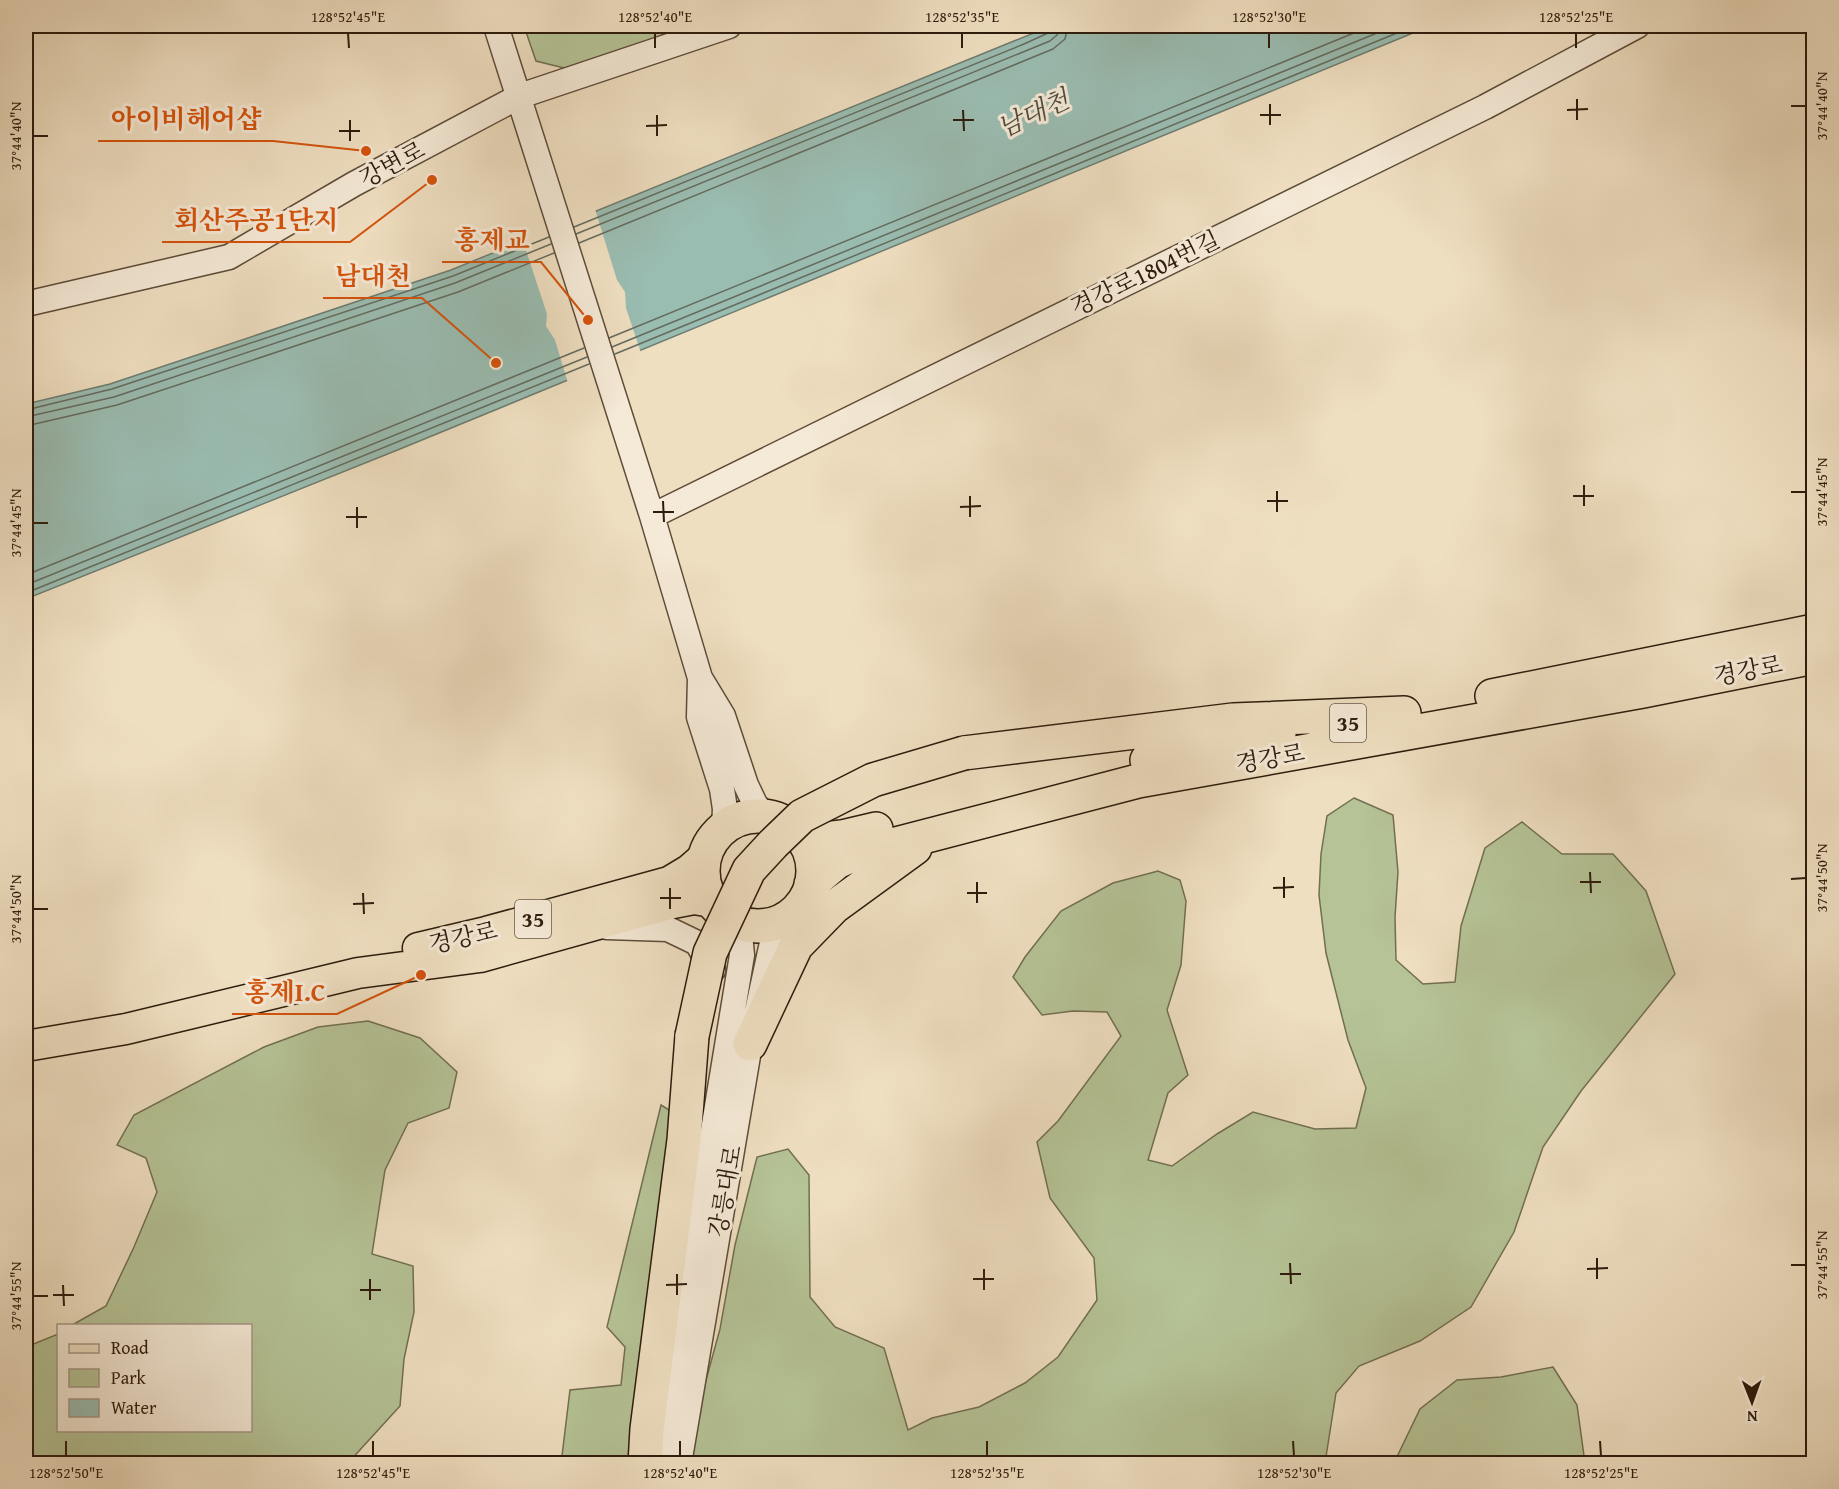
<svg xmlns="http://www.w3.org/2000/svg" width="1839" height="1489" font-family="'Gentium Book Plus','Noto Serif KR',serif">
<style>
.green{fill:#b5c396;stroke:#716f51;stroke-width:1.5}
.water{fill:#9abdb2;stroke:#6e7c70;stroke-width:1.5}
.pier{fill:#efdfc1}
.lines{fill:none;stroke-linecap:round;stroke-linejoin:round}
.shore{stroke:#646c5f;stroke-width:1.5}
.minor-casing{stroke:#5e4c39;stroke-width:27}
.major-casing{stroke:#2d1b0c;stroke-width:33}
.highway-casing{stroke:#2d1b0c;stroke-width:36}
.minor{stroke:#f5ead7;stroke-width:24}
.major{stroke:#efdfc1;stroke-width:30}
.highway{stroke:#efdfc1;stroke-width:33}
.highway-bridge-casing{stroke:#2d1b0c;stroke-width:36;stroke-linecap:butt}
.highway-bridge{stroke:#efdfc1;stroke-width:33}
.ticks{fill:none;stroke:#2d1b0c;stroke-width:2}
.labels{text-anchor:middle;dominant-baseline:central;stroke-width:6;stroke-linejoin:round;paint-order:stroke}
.shield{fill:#f5ead7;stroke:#695949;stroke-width:1.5}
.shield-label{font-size:22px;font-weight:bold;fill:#2d1b0c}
.street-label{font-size:24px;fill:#2d1b0c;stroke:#f5ead7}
.water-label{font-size:26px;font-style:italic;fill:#4e4c3e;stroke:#f5ead7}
.leader{fill:none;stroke:#d5530c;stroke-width:2}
.callout-dot{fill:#d5530c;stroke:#f5ead7;stroke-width:2}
.callout-label{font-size:26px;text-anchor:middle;font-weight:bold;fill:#d5530c;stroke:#f5ead7;stroke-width:6;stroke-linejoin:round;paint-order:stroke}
.neatline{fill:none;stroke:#2d1b0c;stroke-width:2}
.ticks-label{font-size:15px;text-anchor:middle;fill:#2d1b0c}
</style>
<rect width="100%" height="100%" fill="#efdfc1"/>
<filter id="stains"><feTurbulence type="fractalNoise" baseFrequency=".00333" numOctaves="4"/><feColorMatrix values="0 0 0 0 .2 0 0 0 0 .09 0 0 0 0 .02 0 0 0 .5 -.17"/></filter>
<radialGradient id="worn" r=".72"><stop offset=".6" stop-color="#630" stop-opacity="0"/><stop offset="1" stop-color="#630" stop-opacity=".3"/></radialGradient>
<path class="green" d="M524,26H659L663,38L572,70L536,61Z
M1354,798L1393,815L1398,872L1395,917L1396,960L1423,984L1455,982L1461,926L1485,848L1522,822L1562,854H1613L1646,891L1675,974L1581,1091L1543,1147L1514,1232L1471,1307L1420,1341L1359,1366L1336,1393L1325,1463L683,1464L720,1329L735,1245L757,1157L788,1149L809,1175L810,1297L835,1327L884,1348L908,1430L932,1418L979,1407L1025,1383L1058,1357L1097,1300L1094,1258L1050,1198L1037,1142L1058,1121L1121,1036L1107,1012L1073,1011L1042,1015L1013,977L1025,957L1061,911L1113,883L1158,871L1180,880L1186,901L1181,965L1167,1010L1188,1075L1168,1093L1148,1160L1172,1166L1217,1134L1253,1112L1315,1129L1356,1128L1366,1088L1348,1040L1326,953L1319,895L1321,854L1327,816Z
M368,1021L420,1038L457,1072L449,1108L408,1123L385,1170L372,1254L413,1266L414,1312L404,1359L400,1406L348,1463L30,1464L26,1461V1347L58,1334V1430H250V1326L72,1325L106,1306L134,1247L157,1192L146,1158L117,1145L134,1115L264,1047L318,1027Z
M661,1105L674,1113L640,1463L561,1464L570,1390L621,1385L625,1347L607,1327Z
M1553,1367L1577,1405L1585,1463H1394L1420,1409L1457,1380L1501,1377Z"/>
<path class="water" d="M1051,26H1430L400,449L26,599V404L110,384L451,270Z"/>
<path class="pier" d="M595,209L617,280L625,292L626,308L641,353L568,383L555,340L546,326L547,314L522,238Z"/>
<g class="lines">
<path class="shore" d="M574,227L1024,44L1048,33L1051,26
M576,234L1050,41L1057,35L1059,26
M579,243L1053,49L1065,39L1068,26
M609,338L1371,26
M612,347L1394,26
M615,354L1414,26
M26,410L112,389L453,276L549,237
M26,417L114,397L455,283L551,244
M26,426L117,405L458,292L554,253
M26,575L584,348
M26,585L587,357
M26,593L589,364"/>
<defs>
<path id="minor" d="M496,26L652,516L700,678L723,716L746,785L755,804L766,817
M26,304L229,257L354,184L520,96L729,26
M652,516L1485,107L1637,26
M700,678L699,717L722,789L725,809L724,827
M607,927L668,929L697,943L713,970
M658,1464L742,955L739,923
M679,1464L750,1044L773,938L781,922"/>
<path id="major" d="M418,948L486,932L669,882L689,870L704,857
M26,1046L126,1029L358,973L480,957L673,903L694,899L712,902"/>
<path id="highway" d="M1492,696L1814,631
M964,753L1233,720L1404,713
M1147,760L1197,747L1279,734
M703 871a55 55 0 1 1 110 0a55 55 0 1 1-110 0Z
M805,841L842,837L876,829
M811,884L837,862L850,856L1138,781L1643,691L1814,657
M750,1044L796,946L834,907L915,848
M645,1464L647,1429L684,1140L692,1036"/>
</defs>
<use href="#minor" class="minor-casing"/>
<use href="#major" class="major-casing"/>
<use href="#highway" class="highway-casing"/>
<use href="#minor" class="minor"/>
<use href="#major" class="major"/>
<use href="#highway" class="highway"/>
<defs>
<path id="highway-bridge" d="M692,1036L710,953L749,870L773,844L802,816L873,780L964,753"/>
</defs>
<use href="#highway-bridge" class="highway-bridge-casing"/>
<use href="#highway-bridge" class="highway-bridge"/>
</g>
<path class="ticks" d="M348,33L349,48M655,33V48M962,33V48M1269,33V48M1576,33V48M1577,99V120M1270,104V125M1791,106H1806M963,110L964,131M1567,110L1588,109M657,115V136M1260,115H1281M350,120V141M953,120H974M646,126L667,125M339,131H360M33,136H48M1584,485V506M1277,491V512M1791,492H1806M970,496V517M1573,496H1594M663,501L664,522M1267,501H1288M357,507V528M960,507L981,506M653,512H674M346,517H367M33,523H48M1590,872L1591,893M1284,877V898M1791,879L1806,878M977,882V903M1580,882H1601M670,888V909M1273,888L1294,887M363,893L364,914M967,893H987M660,898H681M353,904L374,903M33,909H48M1597,1258V1279M1290,1263L1291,1284M1791,1265H1806M984,1269V1290M1587,1269L1608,1268M677,1274V1295M1280,1274H1301M370,1279V1300M973,1279H994M63,1285L64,1306M666,1285L687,1284M360,1290H381M53,1295H74M33,1296H48M66,1441V1456M373,1441V1456M680,1441V1456M987,1441V1456M1293,1441L1294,1456M1600,1441L1601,1456"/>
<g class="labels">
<g class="shield">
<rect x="1330" y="704" width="36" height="38" rx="4.5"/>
<rect x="515" y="900" width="36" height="38" rx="4.5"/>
</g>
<g class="shield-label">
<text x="1348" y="723">35</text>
<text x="533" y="919">35</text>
</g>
<g class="street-label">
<text transform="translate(392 164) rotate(-28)">강변로</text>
<text transform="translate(1145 273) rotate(-26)">경강로1804번길</text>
<text transform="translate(1748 670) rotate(-11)">경강로</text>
<text transform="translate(1270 758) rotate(-10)">경강로</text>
<text transform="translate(463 937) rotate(-13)">경강로</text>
<text transform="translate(725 1191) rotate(-80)">강릉대로</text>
</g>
<g class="water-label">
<text transform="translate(1033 113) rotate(-25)">남대천</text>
</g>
</g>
<path class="leader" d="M366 151L273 141H98M432 180L350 242H162M588 320L541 262H442M496 363L422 298H323M421 975L337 1014H232"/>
<g class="callout-dot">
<circle cx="366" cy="151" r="6"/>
<circle cx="432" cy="180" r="6"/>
<circle cx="588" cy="320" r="6"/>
<circle cx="496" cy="363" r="6"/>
<circle cx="421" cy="975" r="6"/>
</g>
<g class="callout-label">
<text x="186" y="128">아이비헤어샵</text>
<text x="256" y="229">회산주공1단지</text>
<text x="492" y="249">홍제교</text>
<text x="373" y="285">남대천</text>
<text x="285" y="1001">홍제I.C</text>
</g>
<rect width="1839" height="1489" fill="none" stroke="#efdfc1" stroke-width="66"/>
<rect x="57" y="1324" width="195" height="108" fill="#f5ead7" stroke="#a59786" stroke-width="1.5"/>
<rect x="69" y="1344" width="30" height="9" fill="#efdfc1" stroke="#a59786" stroke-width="1.5"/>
<text x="111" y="1354" font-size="18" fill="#2d1b0c">Road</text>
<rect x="69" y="1369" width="30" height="18" fill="#b5c396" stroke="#a59786" stroke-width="1.5"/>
<text x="111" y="1384" font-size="18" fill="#2d1b0c">Park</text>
<rect x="69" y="1399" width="30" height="18" fill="#9abdb2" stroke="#a59786" stroke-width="1.5"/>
<text x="111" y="1414" font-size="18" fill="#2d1b0c">Water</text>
<g transform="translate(1752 1402) rotate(179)" stroke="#f5ead7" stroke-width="4.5" paint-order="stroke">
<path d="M0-4.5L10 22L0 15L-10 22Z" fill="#2d1b0c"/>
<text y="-9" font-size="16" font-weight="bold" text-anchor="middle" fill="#2d1b0c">N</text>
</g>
<rect x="33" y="33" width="1773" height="1423" class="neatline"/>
<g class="ticks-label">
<text x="348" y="22">128°52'45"E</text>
<text x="655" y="22">128°52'40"E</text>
<text x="962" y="22">128°52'35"E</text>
<text x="1269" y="22">128°52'30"E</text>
<text x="1576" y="22">128°52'25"E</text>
<text transform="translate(1822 106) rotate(-90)" y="5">37°44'40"N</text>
<text transform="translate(16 136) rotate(-90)" y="5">37°44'40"N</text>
<text transform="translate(1822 492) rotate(-90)" y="5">37°44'45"N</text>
<text transform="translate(16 523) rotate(-90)" y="5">37°44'45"N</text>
<text transform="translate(1822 878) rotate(-90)" y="5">37°44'50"N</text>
<text transform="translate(16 909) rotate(-90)" y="5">37°44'50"N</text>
<text transform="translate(1822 1265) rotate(-90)" y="5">37°44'55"N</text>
<text transform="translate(16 1296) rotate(-90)" y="5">37°44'55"N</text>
<text x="66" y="1478">128°52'50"E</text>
<text x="373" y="1478">128°52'45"E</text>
<text x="680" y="1478">128°52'40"E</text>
<text x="987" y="1478">128°52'35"E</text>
<text x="1294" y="1478">128°52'30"E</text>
<text x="1601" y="1478">128°52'25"E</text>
</g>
<rect width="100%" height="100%" filter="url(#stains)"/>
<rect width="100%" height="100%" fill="url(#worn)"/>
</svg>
